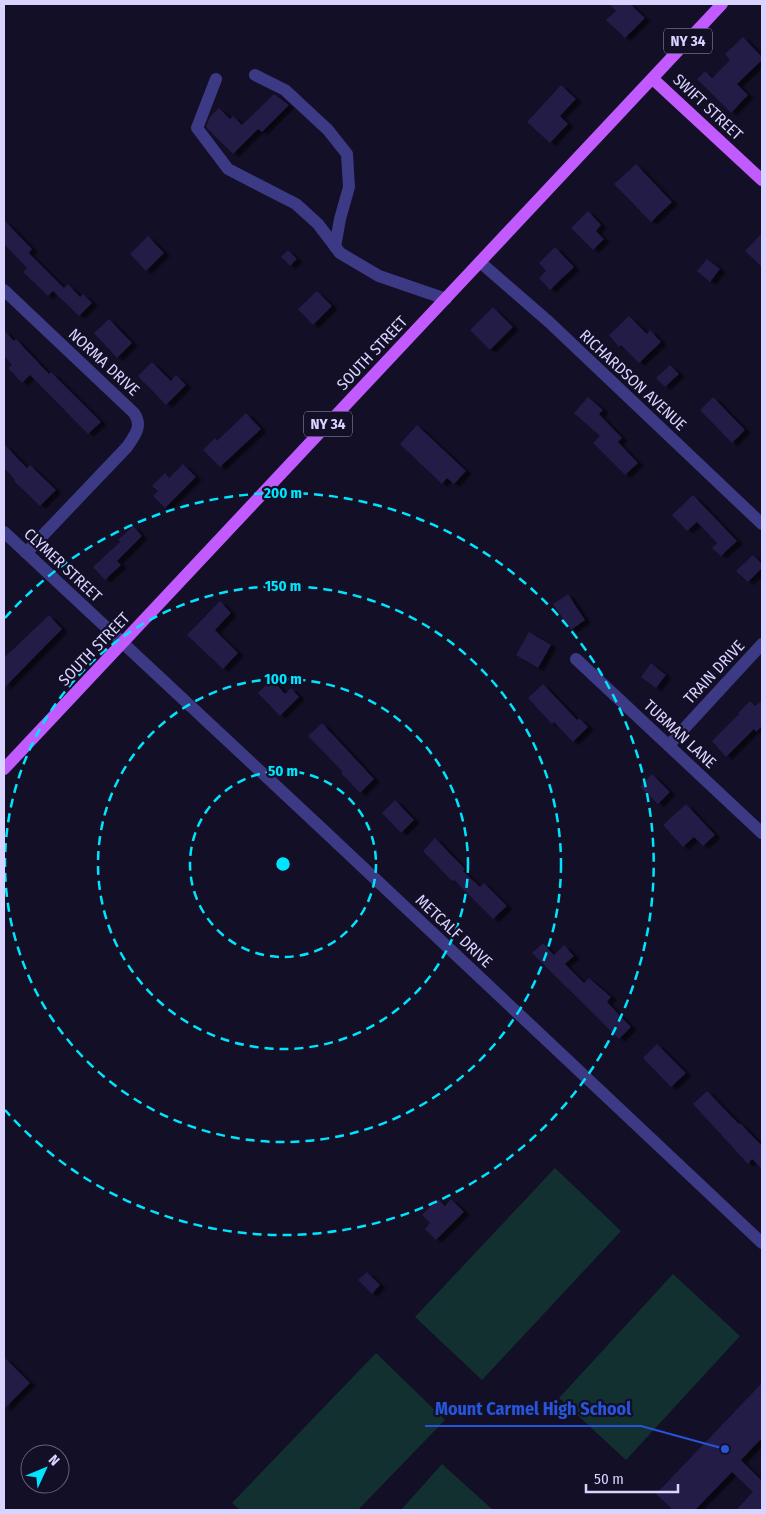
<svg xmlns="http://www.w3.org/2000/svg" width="766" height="1514" font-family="'Fira Sans Condensed',sans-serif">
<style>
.green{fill:#12302f}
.building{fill:#241b47;filter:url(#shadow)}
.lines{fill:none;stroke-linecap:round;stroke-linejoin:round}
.minor{stroke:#3d3a85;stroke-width:12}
.major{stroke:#c25bff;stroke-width:12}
.ring{fill:none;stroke:#00e5ff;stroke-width:2.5;stroke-dasharray:9 6}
.labels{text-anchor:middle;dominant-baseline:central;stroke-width:4.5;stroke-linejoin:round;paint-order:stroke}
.shield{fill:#130f26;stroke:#9e99be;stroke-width:1}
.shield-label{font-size:15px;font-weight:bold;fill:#d9d4ff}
.street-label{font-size:16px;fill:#d9d4ff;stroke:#130f26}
.centre{fill:#00e5ff;stroke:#130f26;stroke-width:2.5}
.ring-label{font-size:15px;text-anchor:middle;font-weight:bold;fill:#00e5ff;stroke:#130f26;stroke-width:4.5;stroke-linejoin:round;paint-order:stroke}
.leader{fill:none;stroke:#2655da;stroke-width:2}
.callout-dot{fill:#2655da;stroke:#130f26;stroke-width:2}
.callout-label{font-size:18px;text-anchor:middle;font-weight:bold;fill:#2655da;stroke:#130f26;stroke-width:4.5;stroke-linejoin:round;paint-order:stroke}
</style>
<defs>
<filter id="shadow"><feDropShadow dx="5.5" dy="3" stdDeviation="1" flood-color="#0009"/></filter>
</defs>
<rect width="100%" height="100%" fill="#130f26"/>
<path class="green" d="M555,1168L621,1231L482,1380L415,1317Z
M673,1274L740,1336L626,1460L559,1398Z
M376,1353L445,1420L358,1510H240L232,1503Z
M442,1464L493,1510H401Z"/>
<path class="building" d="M609,4H630L645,18L625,38L606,20L616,11Z
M743,37L762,57V60L737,84L748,95L731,113L697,79L705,71L712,78L730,60L725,54Z
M561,85L576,99L560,116L568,124L550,143L527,122Z
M274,94L289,105L262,132L258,129L233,154L206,127L210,117L219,108L230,119L233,116L242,125Z
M636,164L672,202L651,222L614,184Z
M588,211L601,225L596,231L604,239L593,250L571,228Z
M4,220L32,249L29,253L64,288L68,284L80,297L83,294L92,303L79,316L53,291L48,296L23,272L27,268L4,244Z
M762,233V267L745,251Z
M148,236L164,253L146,271L130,254Z
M555,247L574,267L550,290L539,278L546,271L539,263Z
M288,250L297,259L290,266L281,257Z
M707,259L720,269L710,282L697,271Z
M317,291L332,306L313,325L298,309Z
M493,307L513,327L490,350L470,330Z
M629,316L647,334L650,330L661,342L639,363L621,345L619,347L609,335Z
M109,319L132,343L117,358L94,333Z
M4,330L14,341L16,339L49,374L51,372L101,422L88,434L30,375L22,383L8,368L12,365L4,356Z
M152,362L171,381L176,375L186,385L166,405L138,376Z
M670,365L679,374L665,387L656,378Z
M588,397L603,410L599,414L622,438L618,442L638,463L625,475L593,443L600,436L574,413Z
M713,397L745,430L732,443L700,410Z
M246,413L261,429L220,467L203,450L215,438L217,441Z
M417,425L466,471L454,484L447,478L442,484L400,444Z
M4,444L27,468L30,465L56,490L40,506L14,481L15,480L4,468Z
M183,464L196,477L165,508L153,496L158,491L152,486L165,473L169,478Z
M693,495L737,541L721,556L712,548L717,543L697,522L687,531L672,515Z
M133,526L142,536L117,561L121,565L105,580L93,567L120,542L118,540Z
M753,555L762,564V568L748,582L736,571Z
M568,594L585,620L571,630L553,604Z
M220,601L231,613L215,630L238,653L223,669L187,635Z
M49,615L62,629L4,688V658Z
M529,632L551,645L538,668L516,655Z
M651,663L666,675L656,688L641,677Z
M272,679L285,694L291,688L299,697L280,716L258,693Z
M543,684L577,720L579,718L588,727L573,742L554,722L552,724L528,698Z
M762,700V726L756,732L754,729L726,757L712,741L739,714L738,713L750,701L755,706Z
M322,723L374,779L360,793L341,773L343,772L308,736Z
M652,774L670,792L658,804L640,787Z
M395,800L414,820L401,833L382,813Z
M686,804L715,835L703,846L694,837L683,847L663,825Z
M435,838L465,869L463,871L480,887L484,883L507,906L493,919L454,880L452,881L423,851Z
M543,943L554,955L564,945L574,956L565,964L584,983L589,978L611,997L607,1002L631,1027L619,1039L532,953Z
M657,1044L686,1073L671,1087L643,1058Z
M707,1091L739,1124L740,1123L762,1146V1169L752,1159L748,1164L693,1104Z
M438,1199L445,1206L451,1199L464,1212L436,1240L425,1229L430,1223L422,1215Z
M367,1272L380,1285L372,1294L358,1280Z
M4,1357L30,1383L4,1409Z
M762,1383V1438L741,1460L762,1481V1510H736L753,1492L732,1472L695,1510H673L656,1494Z"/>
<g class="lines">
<path class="minor" d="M255,75L285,90L328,130L347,154L349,187L340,219L335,247
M216,79L197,128L228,169L296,204L318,224L340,253L379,276L446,299
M480,262L549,322L762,524
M4,290L134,413C143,426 135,435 127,447L26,553
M4,532L319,826L762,1243
M576,659L762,833
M669,745L762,644"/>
<path class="major" d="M653,79L762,180
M4,769L722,4"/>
</g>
<g class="ring">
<circle cx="283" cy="864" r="93"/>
<circle cx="283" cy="864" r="185"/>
<circle cx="283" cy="864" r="278"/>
<path d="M5 618A371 371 0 1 1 5 1110"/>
</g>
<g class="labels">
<g class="shield">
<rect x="664" y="28.5" width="48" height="25" rx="4"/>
<rect x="304" y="411.5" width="48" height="25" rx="4"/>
</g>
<g class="shield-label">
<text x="688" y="41">NY 34</text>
<text x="328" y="424">NY 34</text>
</g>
<g class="street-label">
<text transform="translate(708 107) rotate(43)">SWIFT STREET</text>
<text transform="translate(372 353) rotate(-47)">SOUTH STREET</text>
<text transform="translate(104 362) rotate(43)">NORMA DRIVE</text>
<text transform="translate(633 380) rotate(43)">RICHARDSON AVENUE</text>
<text transform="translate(63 565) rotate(43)">CLYMER STREET</text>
<text transform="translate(94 649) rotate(-46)">SOUTH STREET</text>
<text transform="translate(714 672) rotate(-47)">TRAIN DRIVE</text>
<text transform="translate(680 734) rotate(43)">TUBMAN LANE</text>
<text transform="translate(454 931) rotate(43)">METCALF DRIVE</text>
</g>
</g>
<circle cx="283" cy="864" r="8" class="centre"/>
<g class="ring-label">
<text x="283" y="498">200 m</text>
<text x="283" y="591">150 m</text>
<text x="283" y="684">100 m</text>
<text x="283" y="776">50 m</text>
</g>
<path class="leader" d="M725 1449L641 1426H425"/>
<circle class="callout-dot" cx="725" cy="1449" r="5"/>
<g class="callout-label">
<text x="533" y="1415">Mount Carmel High School</text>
</g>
<rect width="766" height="1514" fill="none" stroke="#d9d4ff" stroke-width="10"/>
<g transform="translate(45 1469) rotate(46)"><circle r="24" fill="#130f26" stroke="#625e7d"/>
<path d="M0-4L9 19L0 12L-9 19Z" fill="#00e5ff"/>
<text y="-8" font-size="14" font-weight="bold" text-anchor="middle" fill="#d9d4ff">N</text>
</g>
<path d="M586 1484v8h92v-8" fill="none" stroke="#d9d4ff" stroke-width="2.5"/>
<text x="594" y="1484" font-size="15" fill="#d9d4ff" stroke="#130f26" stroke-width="4" paint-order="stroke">50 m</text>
</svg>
